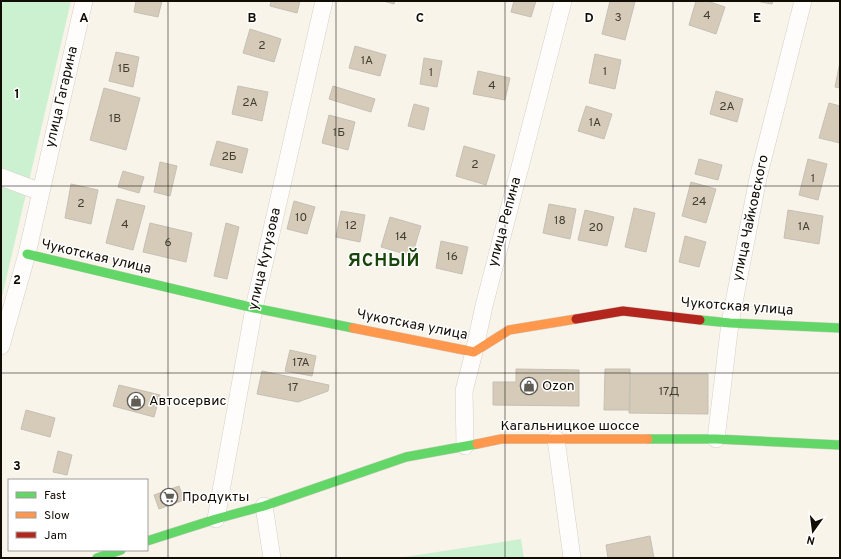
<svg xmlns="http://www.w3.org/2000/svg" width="841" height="559" font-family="Overpass,sans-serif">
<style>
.green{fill:#ccf1d1}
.building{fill:#d5cbb8;stroke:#c5c0b6}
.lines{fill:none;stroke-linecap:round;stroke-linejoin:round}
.street-casing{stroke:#d5d0c6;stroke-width:18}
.fast-casing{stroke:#d5d0c6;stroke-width:10}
.slow-casing{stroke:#d5d0c6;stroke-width:10}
.jam-casing{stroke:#d5d0c6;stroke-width:10}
.street{stroke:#fefdfc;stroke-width:17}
.fast{stroke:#63d668;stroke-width:9}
.slow{stroke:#ff974d;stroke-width:9}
.jam{stroke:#b3261e;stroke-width:9}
.grid{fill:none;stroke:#110c04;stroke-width:1;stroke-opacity:0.55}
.labels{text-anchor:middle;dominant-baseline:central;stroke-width:3;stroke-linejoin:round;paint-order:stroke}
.number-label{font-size:12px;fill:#423c31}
.street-label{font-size:14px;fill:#110c04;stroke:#fff}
.poi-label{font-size:14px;fill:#110c04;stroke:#fff;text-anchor:start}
.district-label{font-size:18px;font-weight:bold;letter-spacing:1px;fill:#184509;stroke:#fff}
.grid-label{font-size:13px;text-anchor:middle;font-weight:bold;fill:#110c04;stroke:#fff;stroke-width:3;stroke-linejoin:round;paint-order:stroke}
</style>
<rect width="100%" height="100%" fill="#f9f4ea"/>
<path class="green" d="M3,1H71L1,301V11Z
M521,539L524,558H398Z"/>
<path class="building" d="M136,1H162L158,17L134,12Z
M271,1H300L297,13L270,6Z
M383,1H395L394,4Z
M514,1H536L531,17L511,12Z
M610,1L635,2L625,40L602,34Z
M696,1H707L725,7L716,34L689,25Z
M756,1H773L772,4Z
M250,29L281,39L274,62L243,53Z
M355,46L386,55L380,76L349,68Z
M116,52L139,57L133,87L109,81Z
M595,54L621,60L615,89L589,83Z
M424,58L442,61L437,87L420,84Z
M840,62V88L835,87Z
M478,71L510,78L505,100L473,94Z
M238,86L268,92L262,121L232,114Z
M333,86L375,99L371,112L329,99Z
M104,88L140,98L126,150L90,140Z
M716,91L743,99L737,122L710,114Z
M829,103L840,106V143L819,138Z
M414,104L429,108L424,130L408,126Z
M586,106L612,114L604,139L578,131Z
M329,115L355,122L348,150L322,143Z
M217,141L248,149L242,173L210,165Z
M464,146L495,155L486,185L456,176Z
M699,159L722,165L718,180L695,174Z
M808,159L827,164L818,200L799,195Z
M160,162L177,166L170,196L154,192Z
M123,171L144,177L139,193L118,187Z
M691,182L716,189L706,223L682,216Z
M71,184L98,190L91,224L65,218Z
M117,199L145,206L133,250L106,243Z
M294,201L315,207L307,234L287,229Z
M549,204L576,209L570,239L543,233Z
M634,208L655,213L646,252L625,247Z
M585,210L614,217L607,246L578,240Z
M788,210L823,216L819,244L784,238Z
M341,211L365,215L360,242L336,237Z
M390,217L421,226L412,256L381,247Z
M150,223L192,233L186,262L143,252Z
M226,223L239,227L227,279L214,276Z
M685,236L706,242L699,267L679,262Z
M441,241L468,247L462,274L436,268Z
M290,350L316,356L312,376L285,371Z
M516,369L579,370V406L493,405V382H516Z
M605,369H630V410H604Z
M262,371L329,385L328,391L298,402L257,394Z
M630,374H708V414L629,413Z
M119,385L160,395L154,417L113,406Z
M26,410L55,418L50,437L21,429Z
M58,451L72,455L67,475L53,472Z
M179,486L184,500L159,509L154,495Z
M650,536L654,558H608L606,545Z"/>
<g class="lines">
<defs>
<path id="street" d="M1,177L41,192
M1,346L27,254L84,1
M556,439L572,558
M716,439L730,323L758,178L803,1
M465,446L464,391L474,352L484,306L563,1
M264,506L272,558
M216,519L254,308L324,1"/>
<path id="fast" d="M27,254L254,308L353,328
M700,320L730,323L840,328
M648,439H716L840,445
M147,541L216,519L264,506L406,457L477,444
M97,558L121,550"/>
<path id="slow" d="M353,328L474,352L509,330L576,319
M477,444L501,439H648"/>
<path id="jam" d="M576,319L623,311L700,320"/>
</defs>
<use href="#street" class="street-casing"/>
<use href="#fast" class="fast-casing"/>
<use href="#slow" class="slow-casing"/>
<use href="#jam" class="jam-casing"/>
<use href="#street" class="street"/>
<use href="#fast" class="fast"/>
<use href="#slow" class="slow"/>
<use href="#jam" class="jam"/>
</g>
<path class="grid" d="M168,1V558M336,1V558M505,1V558M673,1V558M1,186H840M1,373H840"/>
<defs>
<symbol id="shop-ring" viewBox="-11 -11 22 22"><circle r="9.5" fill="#fff" stroke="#625d54" stroke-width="1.5"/><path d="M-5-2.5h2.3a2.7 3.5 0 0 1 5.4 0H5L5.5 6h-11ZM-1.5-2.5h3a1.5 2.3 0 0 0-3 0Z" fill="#625d54"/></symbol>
<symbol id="supermarket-ring" viewBox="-11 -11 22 22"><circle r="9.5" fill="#fff" stroke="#625d54" stroke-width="1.5"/><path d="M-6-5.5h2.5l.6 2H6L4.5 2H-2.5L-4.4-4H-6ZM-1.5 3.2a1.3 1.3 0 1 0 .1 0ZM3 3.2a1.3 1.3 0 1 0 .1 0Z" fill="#625d54"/></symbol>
</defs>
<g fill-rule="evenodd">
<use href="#shop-ring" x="519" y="376" width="20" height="20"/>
<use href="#shop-ring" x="126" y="391" width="20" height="20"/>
<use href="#supermarket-ring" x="159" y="487" width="20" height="20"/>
</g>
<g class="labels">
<g class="number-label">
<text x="707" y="16">4</text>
<text x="618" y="18">3</text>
<text x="262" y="46">2</text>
<text x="367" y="61">1А</text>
<text x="124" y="69">1Б</text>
<text x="605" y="72">1</text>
<text x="431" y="73">1</text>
<text x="492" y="86">4</text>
<text x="250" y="103">2А</text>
<text x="727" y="107">2А</text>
<text x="115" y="119">1В</text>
<text x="595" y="123">1А</text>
<text x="339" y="133">1Б</text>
<text x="229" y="157">2Б</text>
<text x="475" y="165">2</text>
<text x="813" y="179">1</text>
<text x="699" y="202">24</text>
<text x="81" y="204">2</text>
<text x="301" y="218">10</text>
<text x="560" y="221">18</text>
<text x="125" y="225">4</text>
<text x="351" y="226">12</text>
<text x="804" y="227">1А</text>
<text x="596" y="228">20</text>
<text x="401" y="237">14</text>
<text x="168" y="243">6</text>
<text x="452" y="257">16</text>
<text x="301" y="363">17А</text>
<text x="293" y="388">17</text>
<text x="669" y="392">17Д</text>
</g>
<g class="street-label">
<text transform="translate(62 97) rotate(-77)">улица Гагарина</text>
<text transform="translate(751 218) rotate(-78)">улица Чайковского</text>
<text transform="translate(505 222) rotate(-75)">улица Репина</text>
<text transform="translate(96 257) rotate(13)">Чукотская улица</text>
<text transform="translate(265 259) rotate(-77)">улица Кутузова</text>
<text transform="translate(737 307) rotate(4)">Чукотская улица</text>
<text transform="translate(412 325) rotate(11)">Чукотская улица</text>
<text x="570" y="426">Кагальницкое шоссе</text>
</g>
<g class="poi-label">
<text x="542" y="386">Ozon</text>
<text x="149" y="401">Автосервис</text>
<text x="182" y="497">Продукты</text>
</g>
<g class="district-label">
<text x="384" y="261">ЯСНЫЙ</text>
</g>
</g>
<g class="grid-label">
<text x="84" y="22">A</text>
<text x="252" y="22">B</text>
<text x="420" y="22">C</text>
<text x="589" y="22">D</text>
<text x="757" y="22">E</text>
<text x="17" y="98">1</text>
<text x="17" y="284">2</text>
<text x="17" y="470">3</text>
</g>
<rect width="841" height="559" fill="none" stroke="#110c04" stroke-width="4"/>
<rect x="8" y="479" width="140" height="72" fill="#ffffff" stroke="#a09e9b"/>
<rect x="16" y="492" width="20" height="6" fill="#63d668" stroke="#a09e9b"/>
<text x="44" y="499" font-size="12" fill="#110c04">Fast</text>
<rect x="16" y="512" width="20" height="6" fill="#ff974d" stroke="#a09e9b"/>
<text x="44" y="519" font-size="12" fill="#110c04">Slow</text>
<rect x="16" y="532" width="20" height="6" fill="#b3261e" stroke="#a09e9b"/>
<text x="44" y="539" font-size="12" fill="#110c04">Jam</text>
<g transform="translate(813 531) rotate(194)" stroke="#ffffff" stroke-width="3" paint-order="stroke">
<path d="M0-3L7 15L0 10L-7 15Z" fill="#110c04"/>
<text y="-6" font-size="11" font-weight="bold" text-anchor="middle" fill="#110c04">N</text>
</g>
</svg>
